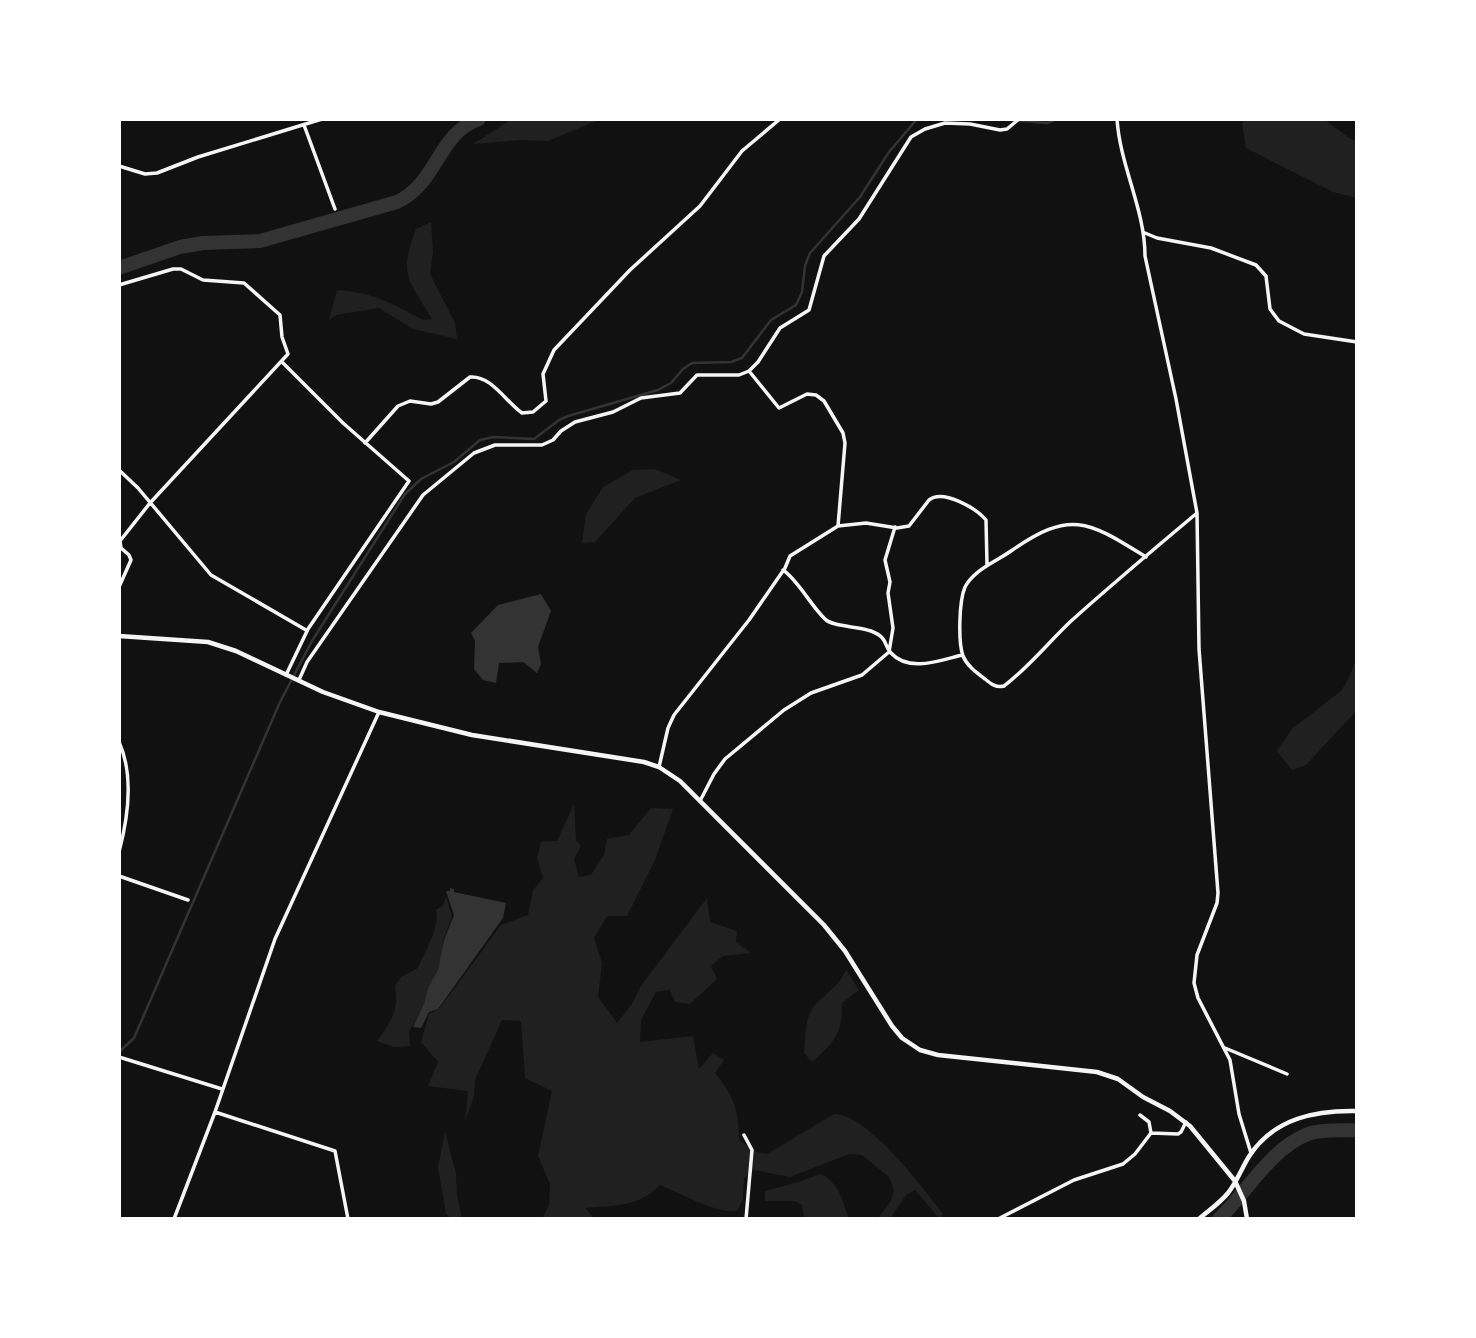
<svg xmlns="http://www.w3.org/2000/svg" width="1476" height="1338" font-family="Karla,sans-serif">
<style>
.green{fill:#202020}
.water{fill:#333}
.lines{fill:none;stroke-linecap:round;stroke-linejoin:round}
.stream{stroke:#333;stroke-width:2.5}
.river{stroke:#333;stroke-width:14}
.minor{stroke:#f5f5f5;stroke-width:3.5}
.tertiary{stroke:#f5f5f5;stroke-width:4.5}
</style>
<rect width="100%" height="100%" fill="#111"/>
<path class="green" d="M512,119H601L548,141L521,140L473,144Z
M1245,119H1324L1349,138L1357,141V198L1333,192L1246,148L1242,123Z
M431,222L433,252L430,274L455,323L457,339L413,329L379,308L336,315L329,320L337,290C372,292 393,304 423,320L432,319C409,280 398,276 416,229Z
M655,469L681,480L635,498L595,542L582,543L586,514L603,487L633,470Z
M1357,657V710L1306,765L1292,770L1277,751L1292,729L1341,691L1349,678Z
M574,804L576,840L581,846L574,859L579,877L591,875L604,855L607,839L629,835L651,808L673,809L655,860L627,916H607L594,938L602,963L598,997L617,1023L632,1004L641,986L707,898L710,922L737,931L736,942L751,953L723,956L711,966L717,979L690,1004L675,1002L670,990L656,992L641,1020L640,1042L693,1036L699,1069L713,1053L724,1060L715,1073C734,1097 739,1110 739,1140L757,1152L767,1154L834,1114C868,1114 923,1188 943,1214L940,1219L915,1190L906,1195L890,1219H877L891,1201L894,1190L889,1177L862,1155L849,1154L790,1177L755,1170L744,1178L743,1199L737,1211C717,1214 680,1193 660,1185C638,1208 614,1205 585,1208L595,1219H542L549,1205L550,1184L538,1156L552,1091L525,1078L521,1021L502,1020L475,1080L474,1096L465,1122L468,1091L428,1086L438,1062L421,1042L429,1014L439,1009L501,925L528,915L533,890L543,878L537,858L541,842L557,841Z
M446,896L452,916L443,941L440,969L424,1008L409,1031L410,1046L394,1047L377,1041C390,1024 400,1008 395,986L401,977L418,968C425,950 440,929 436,910L443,906Z
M846,970L859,990L842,1003C842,1035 835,1041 812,1062L804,1053C806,1037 804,1016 816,1004C827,992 839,986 846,970Z
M445,1132L456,1173L457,1195L462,1219H453L446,1214L438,1167Z
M820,1174C838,1181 842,1199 848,1216L846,1219H804L802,1205L795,1201H765V1191L799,1182Z"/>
<path class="water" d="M541,594L551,611L538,647L541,664L537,673L523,662L499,663L496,683L483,680L474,669L475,641L471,633L498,605Z
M450,888L454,889V892L506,903L503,918L438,1009L429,1012L421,1028L413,1027L424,1004L429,986L438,970L444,940L454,915L446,891H450Z"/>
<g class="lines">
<path class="stream" d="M995,119L1047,123L1057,119
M119,1052L134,1038L280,702L312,641L405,494L421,479L454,462L480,440L494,437L534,439L559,420L568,416L658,390L671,383L683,369L692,363L731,362L742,358L771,320L796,305L802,292L805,266L810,253L860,197L889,152L917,119"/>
<path class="river" d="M119,268L180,247L203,243L260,241L397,202C438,183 437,134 479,119
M1219,1219C1247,1192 1271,1148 1308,1134C1322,1129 1342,1131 1357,1130"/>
<path class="minor" d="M1117,119C1120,166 1145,209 1145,256L1176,399L1197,513L1199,649L1218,893L1217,903L1197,955L1194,983L1198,998L1230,1060L1239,1114L1251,1153
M304,125L335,209
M119,166L145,174L157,173L198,157L322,119
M1145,233L1157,238L1211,248L1256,265L1266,276L1270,309L1279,321L1304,334L1357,342
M119,285L173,269H181L203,280L244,283L280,315L282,337L288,354L150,503L120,541L121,548L129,555L131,560L119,587
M282,362L343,423L409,481L308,629L286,675
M749,371L779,408L807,394L816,395L824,401L843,433L845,443L838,526
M365,443L398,406L410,401L431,404L438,402L470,377C491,375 506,402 522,413L533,412L546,401L543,374L554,350L630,270L700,206L742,151L780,119
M119,470L138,488L211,575L306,630
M1146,557C1088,521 1071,509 1011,551C995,562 974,570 965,587C959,601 958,642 963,656C967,666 977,673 985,679C991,684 996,688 1004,686C1028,668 1048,643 1070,622C1111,585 1154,549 1197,513
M783,570C798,580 811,606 825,619C832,627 858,626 871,631C889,638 883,645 891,653C909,673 941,660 962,655
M299,680L307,662L423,495L474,453L495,445H542L553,440L561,431L575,422L613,412L641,398L680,393L697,375H739L749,371L758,362L780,328L809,310L824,256L859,219L911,137L925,129L945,123L970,124L1000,130L1007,129L1019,119
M119,742C134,775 128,818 119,852
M659,767L668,728L674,715L749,620L785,568L790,556L838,526L866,523L897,528L909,526L929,500C943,489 976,508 986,520L987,565
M700,801L714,774L725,759L784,710L811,693L862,675L889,652L893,628L888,593L890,582L885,560L895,527
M119,876L188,900
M1225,1048L1287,1074
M119,1057L222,1089
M215,1112L335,1151L348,1219
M1140,1115L1149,1122L1151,1133
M744,1135L752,1150L746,1219
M174,1219L215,1112L275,939L379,712
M998,1219L1074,1180L1123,1164L1135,1154L1151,1133L1178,1134L1181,1132L1186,1122"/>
<path class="tertiary" d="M119,636L208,642L236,651L323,692L379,712L472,735L644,762L659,767L680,781L824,925L845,951L892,1026L902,1038L920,1050L938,1055L1097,1072L1118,1079L1143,1097L1170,1111L1190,1126L1235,1181L1244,1201L1247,1219
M1199,1219C1208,1211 1220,1203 1228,1193C1237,1182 1242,1167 1250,1155C1275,1118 1316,1110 1357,1111"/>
</g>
<rect width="1476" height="1338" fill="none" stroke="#ffffff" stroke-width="242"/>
</svg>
